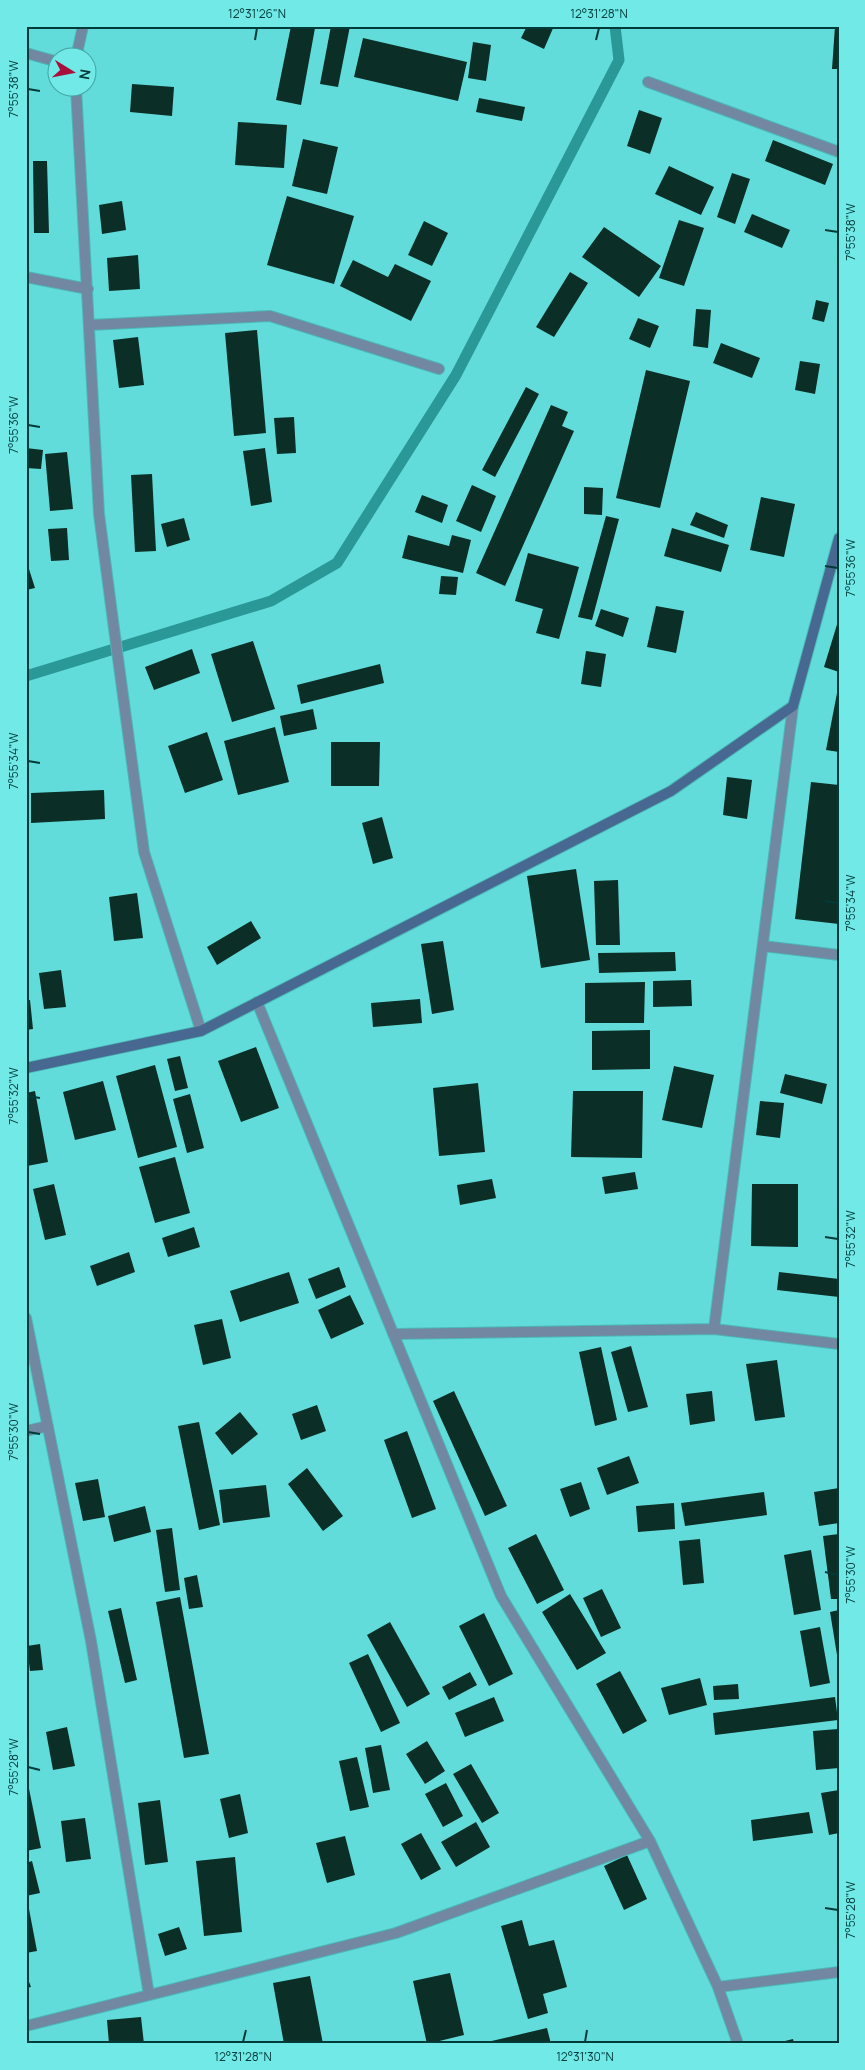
<svg xmlns="http://www.w3.org/2000/svg" width="865" height="2070" font-family="Manrope,sans-serif">
<style>
.lines{fill:none;stroke-linecap:round;stroke-linejoin:round}
.stream{stroke:#2a9897;stroke-width:11}
.building{fill:#0b2e26}
.street-casing{stroke:#4cb8b7;stroke-width:12}
.secondary-casing{stroke:#4cb8b7;stroke-width:12}
.street{stroke:#7187a2;stroke-width:10}
.secondary{stroke:#476890;stroke-width:10}
.ticks{fill:none;stroke:#003a39;stroke-width:2}
.neatline{fill:none;stroke:#003a39;stroke-width:2}
.ticks-label{font-size:12px;text-anchor:middle;fill:#003a39}
</style>
<rect width="100%" height="100%" fill="#62dcda"/>
<g class="lines">
<path class="stream" d="M26,676L271,601L337,563L456,375L619,60L615,26"/>
</g>
<path class="building" d="M291,26L315,28L301,105L276,100Z
M331,26H350L338,87L320,84Z
M527,26H554L544,49L521,38Z
M835,26H839V69H832Z
M363,38L467,62L458,101L354,77Z
M473,42L491,45L486,81L468,78Z
M132,84L174,87L172,116L130,112Z
M479,98L525,107L522,121L476,112Z
M639,110L662,118L650,154L627,146Z
M238,122L287,125L284,168L235,165Z
M303,139L338,147L327,194L292,186Z
M773,140L833,164L825,185L765,161Z
M33,161H47L49,233H34Z
M669,166L714,187L701,215L655,194Z
M732,173L750,179L735,224L717,217Z
M287,196L354,216L334,284L267,265Z
M122,201L126,230L102,234L99,205Z
M752,214L790,230L782,248L744,232Z
M679,220L704,228L684,286L659,278Z
M424,221L448,233L432,266L408,255Z
M604,227L661,266L639,297L582,257Z
M138,255L140,289L109,291L107,258Z
M353,260L388,277L395,264L431,281L411,321L340,286Z
M570,272L588,283L554,337L536,327Z
M816,300L829,303L824,322L812,319Z
M696,309L711,310L708,348L693,346Z
M638,318L659,326L650,348L629,339Z
M257,330L266,433L234,436L225,333Z
M138,337L144,385L119,388L113,340Z
M721,343L760,358L752,378L713,363Z
M800,361L820,364L815,394L795,390Z
M646,370L690,381L660,508L616,498Z
M526,387L539,394L495,477L482,470Z
M551,405L568,412L562,426L574,431L505,586L476,573Z
M294,417L296,453L277,454L274,418Z
M26,448L43,450L41,469L26,468Z
M265,448L272,502L251,506L243,451Z
M67,452L73,509L50,511L45,454Z
M152,474L156,551L135,552L131,475Z
M472,485L496,496L481,532L456,521Z
M584,487L603,488L602,515L584,514Z
M422,495L448,505L442,523L415,512Z
M761,497L795,504L784,557L750,550Z
M696,512L728,525L724,538L690,525Z
M606,516L619,519L592,620L578,617Z
M184,518L190,540L167,547L161,524Z
M67,528L69,560L51,561L48,529Z
M672,528L729,545L721,572L664,556Z
M408,535L449,546L452,535L471,540L463,573L402,558Z
M528,553L579,567L559,639L536,633L543,609L515,601Z
M29,569L35,588L26,590V570Z
M441,576L458,577L456,595L439,594Z
M656,606L684,611L676,653L647,647Z
M601,609L629,618L623,637L595,626Z
M839,618V672L824,667Z
M253,641L275,709L232,722L211,654Z
M192,649L200,673L154,690L145,667Z
M586,651L606,654L601,687L581,684Z
M380,664L384,683L301,704L297,685Z
M838,688H839V752L826,750Z
M313,709L317,729L284,736L280,716Z
M275,727L289,782L238,795L224,741Z
M207,732L223,780L185,793L168,746Z
M331,742H380L379,786H331Z
M727,777L752,780L747,819L723,815Z
M811,782L839,785V924L795,919Z
M104,790L105,819L31,823V793Z
M382,817L393,858L373,864L362,823Z
M576,869L590,960L541,968L527,876Z
M618,880L620,945H596L594,881Z
M137,893L143,938L114,941L109,897Z
M251,921L261,938L217,965L207,947Z
M443,941L454,1010L432,1014L421,944Z
M675,952L676,971L599,973L598,953Z
M61,970L66,1007L44,1009L39,973Z
M691,980L692,1006L653,1007V981Z
M645,982L644,1023H585V983Z
M420,999L422,1023L373,1027L371,1003Z
M26,1000H30L33,1029L26,1030Z
M650,1030V1069L592,1070V1031Z
M256,1047L279,1108L241,1122L218,1061Z
M180,1056L188,1088L175,1091L167,1059Z
M155,1065L177,1147L138,1158L116,1076Z
M674,1066L714,1075L702,1128L662,1120Z
M785,1074L827,1084L822,1104L780,1093Z
M103,1081L116,1130L75,1140L63,1092Z
M478,1083L485,1152L439,1156L433,1088Z
M35,1091L48,1162L27,1166L26,1093Z
M573,1091H643L642,1158L571,1157Z
M190,1094L204,1148L187,1153L173,1099Z
M760,1101L784,1103L780,1138L756,1135Z
M175,1157L190,1213L155,1223L139,1167Z
M635,1172L638,1189L605,1194L602,1177Z
M492,1179L496,1198L460,1205L457,1185Z
M54,1184L66,1235L45,1240L33,1189Z
M752,1184H798V1247L751,1246Z
M194,1227L200,1247L168,1257L162,1238Z
M129,1252L135,1272L97,1286L90,1266Z
M339,1267L346,1287L316,1299L308,1279Z
M289,1272L299,1303L240,1322L230,1291Z
M779,1272L839,1279V1297L777,1290Z
M350,1295L364,1324L331,1339L318,1310Z
M222,1319L231,1358L203,1365L194,1325Z
M631,1346L648,1407L628,1412L611,1352Z
M601,1347L617,1420L595,1426L579,1352Z
M777,1360L785,1417L755,1421L746,1364Z
M454,1391L507,1506L485,1516L433,1401Z
M712,1391L715,1421L690,1425L686,1394Z
M317,1405L326,1431L301,1440L292,1414Z
M240,1412L258,1434L232,1455L215,1433Z
M199,1422L220,1525L199,1530L178,1426Z
M407,1431L436,1509L412,1518L384,1440Z
M629,1456L639,1483L607,1495L597,1468Z
M307,1468L343,1516L323,1531L288,1484Z
M98,1479L105,1517L83,1521L75,1483Z
M581,1482L590,1509L570,1517L560,1489Z
M266,1485L270,1517L223,1523L219,1490Z
M839,1488V1523L819,1526L814,1492Z
M764,1492L767,1515L685,1526L681,1503Z
M674,1503L675,1529L638,1532L636,1506Z
M145,1506L151,1532L114,1542L108,1516Z
M172,1528L180,1590L165,1592L156,1530Z
M536,1534L564,1590L537,1604L508,1548Z
M839,1534V1599H831L823,1536Z
M700,1539L704,1583L683,1585L679,1541Z
M811,1550L821,1610L794,1615L784,1555Z
M197,1575L203,1607L189,1609L184,1578Z
M602,1589L621,1628L601,1637L583,1598Z
M570,1594L606,1653L577,1670L542,1612Z
M180,1597L209,1754L184,1758L156,1602Z
M121,1608L137,1680L125,1683L108,1611Z
M839,1610V1661H838L830,1612Z
M484,1613L513,1674L489,1686L459,1626Z
M390,1622L430,1694L407,1707L367,1635Z
M820,1627L830,1683L810,1687L800,1631Z
M40,1644L43,1670L30,1671L27,1646Z
M368,1654L400,1723L381,1732L349,1663Z
M620,1671L647,1721L623,1734L596,1684Z
M470,1672L477,1685L449,1700L442,1687Z
M700,1678L707,1705L669,1715L661,1688Z
M738,1684L739,1699L714,1700L713,1686Z
M494,1697L504,1721L465,1737L455,1713Z
M835,1697L838,1720L715,1735L713,1713Z
M67,1727L75,1766L53,1770L46,1732Z
M838,1729L839,1768L816,1770L813,1731Z
M427,1741L445,1771L425,1784L406,1754Z
M381,1745L390,1790L373,1793L365,1748Z
M357,1757L369,1807L350,1811L339,1761Z
M471,1764L499,1813L482,1823L453,1774Z
M26,1774L41,1848L26,1851Z
M446,1783L463,1816L443,1827L425,1794Z
M839,1790V1833L829,1835L821,1793Z
M240,1794L248,1833L229,1838L220,1799Z
M160,1800L168,1862L145,1865L138,1803Z
M809,1812L813,1833L753,1841L751,1820Z
M85,1818L91,1859L66,1862L61,1821Z
M476,1822L490,1847L456,1867L441,1842Z
M421,1833L441,1869L421,1880L401,1844Z
M345,1836L355,1875L327,1883L316,1843Z
M627,1855L647,1899L624,1910L604,1866Z
M235,1857L242,1932L204,1936L196,1861Z
M32,1861L40,1893L26,1896V1863Z
M29,1909L37,1951L26,1953V1910Z
M522,1920L529,1946L554,1940L567,1987L543,1994L548,2013L528,2019L501,1926Z
M179,1927L187,1949L165,1956L158,1934Z
M450,1973L464,2035L427,2044L413,1981Z
M26,1974L31,1987L26,1988Z
M310,1976L323,2044H284L273,1983Z
M141,2017L144,2044H109L107,2020Z
M547,2028L551,2044H483V2043Z
M793,2039L794,2044H777V2043Z"/>
<g class="lines">
<defs>
<path id="street" d="M26,53L58,62
M76,58L83,26
M648,82L839,152
M76,88L99,514L113,621L144,852L201,1031
M26,277L88,289
M90,325L270,316L439,369
M763,946L839,955
M257,1002L501,1596L650,1841L718,1987L738,2044
M26,1318L91,1641L149,1995
M714,1329L793,706
M393,1334L714,1329L839,1344
M26,1431L48,1426
M718,1987L839,1972
M26,2026L396,1933L650,1841"/>
<path id="secondary" d="M26,1068L201,1031L671,791L793,706L839,538"/>
</defs>
<use href="#street" class="street-casing"/>
<use href="#secondary" class="secondary-casing"/>
<use href="#street" class="street"/>
<use href="#secondary" class="secondary"/>
</g>
<path class="ticks" d="M255,40L257,28M596,40L599,28M28,89L40,91M825,230L838,232M28,425L40,427M825,566L838,568M28,761L40,763M825,901L838,903M28,1096L40,1098M825,1237L838,1239M28,1432L40,1434M825,1572L838,1575M28,1767L40,1770M825,1908L838,1910M243,2042L246,2030M585,2042L587,2030"/>
<rect width="865" height="2070" fill="none" stroke="#70e9e7" stroke-width="55"/>
<g transform="translate(72 72) rotate(100)"><circle r="24" fill="#70e9e7" stroke="#43a3a1"/>
<path d="M0-4L9 19L0 12L-9 19Z" fill="#a8103b"/>
<text y="-8" font-size="14" font-weight="bold" text-anchor="middle" fill="#003a39">N</text>
</g>
<rect x="28" y="28" width="810" height="2014" class="neatline"/>
<g class="ticks-label">
<text x="257" y="18">12°31'26"N</text>
<text x="599" y="18">12°31'28"N</text>
<text transform="translate(14 89) rotate(-90)" y="4">7°55'38"W</text>
<text transform="translate(851 232) rotate(-90)" y="4">7°55'38"W</text>
<text transform="translate(14 425) rotate(-90)" y="4">7°55'36"W</text>
<text transform="translate(851 568) rotate(-90)" y="4">7°55'36"W</text>
<text transform="translate(14 761) rotate(-90)" y="4">7°55'34"W</text>
<text transform="translate(851 903) rotate(-90)" y="4">7°55'34"W</text>
<text transform="translate(14 1096) rotate(-90)" y="4">7°55'32"W</text>
<text transform="translate(851 1239) rotate(-90)" y="4">7°55'32"W</text>
<text transform="translate(14 1432) rotate(-90)" y="4">7°55'30"W</text>
<text transform="translate(851 1575) rotate(-90)" y="4">7°55'30"W</text>
<text transform="translate(14 1767) rotate(-90)" y="4">7°55'28"W</text>
<text transform="translate(851 1910) rotate(-90)" y="4">7°55'28"W</text>
<text x="243" y="2061">12°31'28"N</text>
<text x="585" y="2061">12°31'30"N</text>
</g>
</svg>
